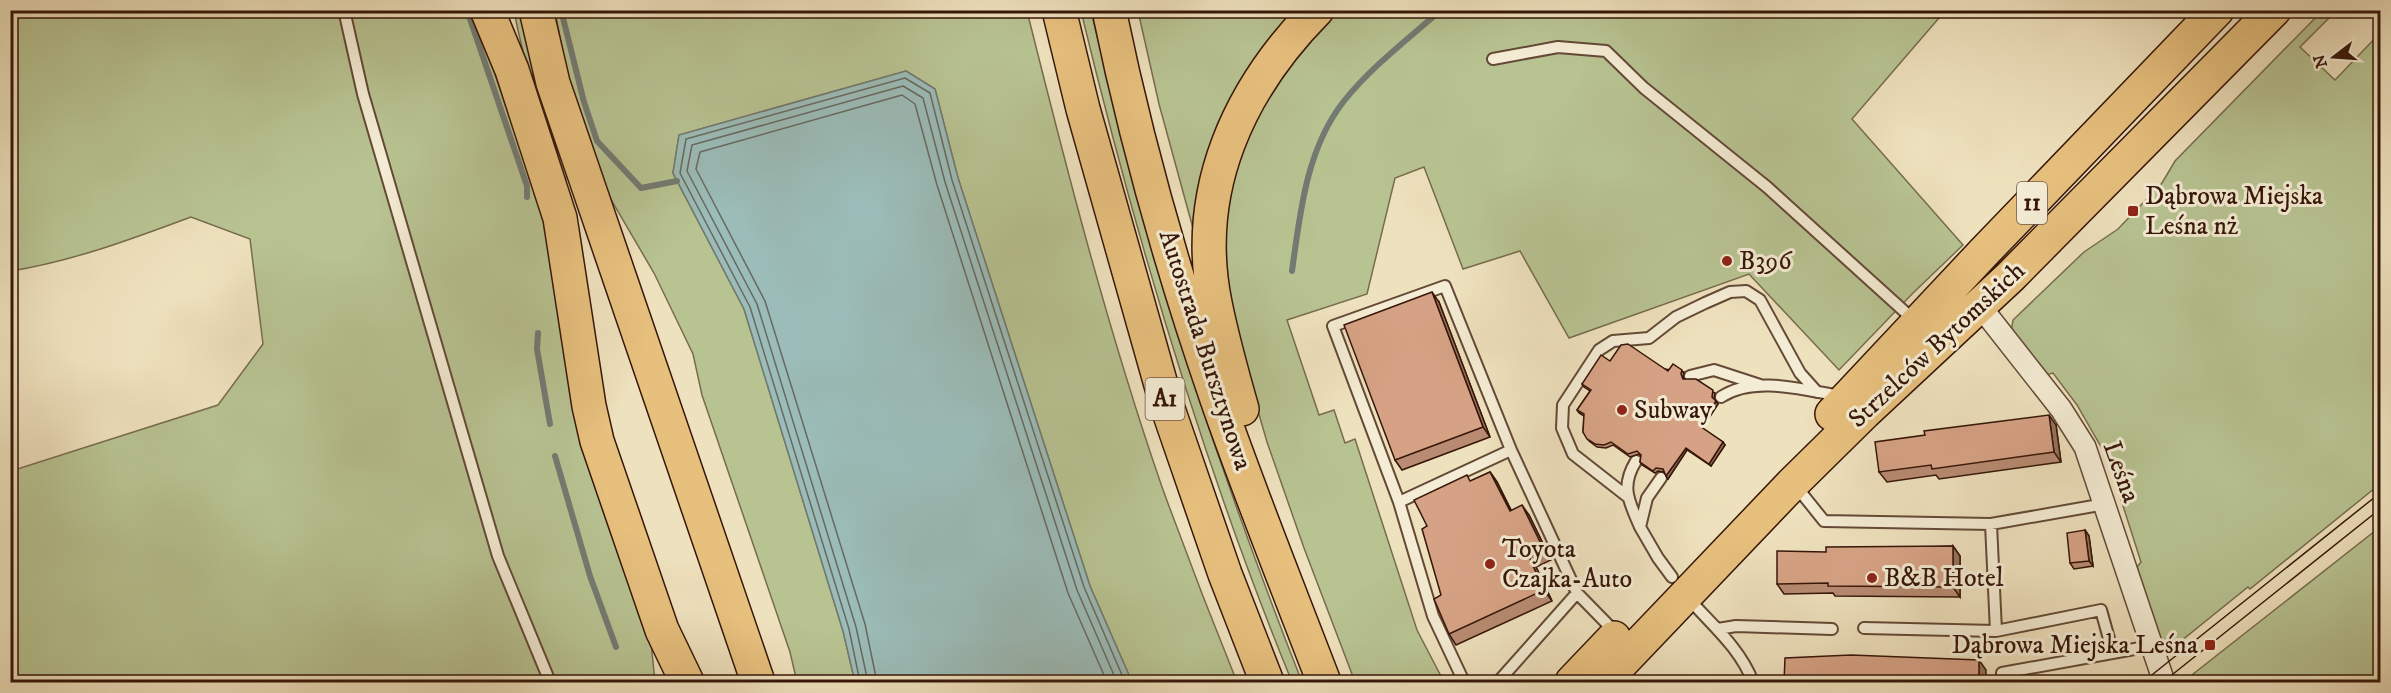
<svg xmlns="http://www.w3.org/2000/svg" width="2391" height="693" font-family="'IM FELL DW Pica',serif">
<style>
.green{fill:#b8c392;stroke:#776c4e;stroke-width:1.5}
.water{fill:#9bbcb8;stroke:#737a72;stroke-width:1.5}
.lines{fill:none;stroke-linecap:round;stroke-linejoin:round}
.shore{stroke:#686960;stroke-width:1.5}
.stream{stroke:#737a72;stroke-width:6}
.service-casing{stroke:#644936;stroke-width:14}
.minor-casing{stroke:#644936;stroke-width:24}
.primary-casing{stroke:#361609;stroke-width:36}
.motorway-casing{stroke:#361609;stroke-width:36}
.service{stroke:#f4ecd4;stroke-width:10}
.minor{stroke:#f4ecd4;stroke-width:21}
.primary{stroke:#e7c07e;stroke-width:33}
.motorway{stroke:#e7c07e;stroke-width:33}
.tram{stroke:#361609;stroke-width:1.5}
.wall{fill:#b88b72;stroke:#361609;stroke-width:1.5}
.shaded-wall{fill:#96715d;stroke:#361609;stroke-width:1.5}
.building{fill:#d6a285;stroke:#361609;stroke-width:1.5}
.poi-dot{fill:#8f2418;stroke:#f4ecd4;stroke-width:2}
.labels{text-anchor:middle;dominant-baseline:central;stroke-width:6;stroke-linejoin:round;paint-order:stroke}
.shield{fill:#f4ecd4;stroke:#6f5646;stroke-width:1.5}
.shield-label{font-size:24px;font-weight:bold;fill:#361609}
.poi-label{font-size:26px;fill:#361609;stroke:#f4ecd4;text-anchor:start}
.street-label{font-size:26px;fill:#361609;stroke:#f4ecd4}
</style>
<rect width="100%" height="100%" fill="#eee1bd"/>
<filter id="stains"><feTurbulence type="fractalNoise" baseFrequency=".00333" numOctaves="4"/><feColorMatrix values="0 0 0 0 .2 0 0 0 0 .09 0 0 0 0 .02 0 0 0 .5 -.17"/></filter>
<radialGradient id="worn" r=".72"><stop offset=".6" stop-color="#630" stop-opacity="0"/><stop offset="1" stop-color="#630" stop-opacity=".3"/></radialGradient>
<path class="green" d="M11,11H475L486,48L542,213L574,406L651,642L655,682H11V471L218,405L263,344L250,239L191,217C132,239 73,261 11,271Z
M514,11H523L570,177L562,180C543,124 525,68 514,11Z
M555,11H1027C1067,171 1108,331 1162,487C1186,553 1211,618 1237,682H1132L1090,586L958,178L935,89L906,71L679,135L673,173L744,309L843,631L855,682H797L790,652L702,395L693,354L654,273L606,191L567,74Z
M1081,11H1091C1120,130 1149,249 1188,366C1223,472 1261,578 1302,682H1292C1203,465 1136,239 1081,11Z
M1138,11H1302L1197,243L1159,104Z
M1335,11H1945L1852,119L1963,245L1912,294L1839,370L1749,274L1569,338L1520,251L1463,269L1424,167L1395,178L1367,294L1287,320L1319,415L1334,410L1345,443L1355,439L1417,630L1444,682H1355L1304,548L1267,442L1230,314L1224,243L1232,176L1267,88Z
M2322,11H2336L2300,47L2335,80L2380,33V484L2250,589L2248,587L2171,649L2158,642L2134,571L2141,562L2108,459L2077,405L2053,373L2045,375L2011,332L2013,320L2084,252L2118,229L2162,183L2175,161Z
M2380,527V682H2183Z"/>
<path class="water" d="M906,71L935,89L958,178L1090,586L1132,682H855L843,631L744,309L673,173L679,135Z"/>
<g class="lines">
<path class="shore" d="M860,682L849,629L750,307L680,173L686,139L905,78L930,93L952,180L1084,587L1125,682
M868,682L856,627L757,304L687,171L692,145L903,86L923,98L945,182L1077,590L1117,682
M877,682L865,624L765,301L696,169L700,152L902,95L915,104L937,185L1068,593L1107,682"/>
<path class="stream" d="M467,10L527,186V197
M561,10L584,102L597,141L641,188L677,181
M1292,271C1300,214 1306,149 1344,101C1371,67 1408,39 1441,10
M538,333L537,349L550,424
M555,456L590,576L616,647"/>
<defs>
<path id="service" d="M344,10L363,94L498,556L550,682
M1493,59L1558,47L1606,51L1644,88L1767,187L1915,321
M1690,376L1714,370L1760,385
M1721,397C1754,375 1804,390 1840,396
M1511,450L1445,286L1333,326L1399,502L1511,450L1577,593
M1636,461C1620,487 1629,501 1640,527
M1661,478L1647,498L1640,527L1658,558L1672,577
M1795,485L1824,521L1991,524L2105,504
M1628,497L1573,454L1562,428L1563,405L1599,350L1613,341L1649,338L1676,317L1705,303L1730,292L1746,291L1760,300L1800,373L1817,392
M1399,502L1433,616L1464,682
M1688,598C1712,625 1740,648 1753,682
M1864,628L1996,631L1991,524
M1718,629L1736,626L1832,629
M1996,631L2101,610L2113,653
M2002,673L2151,646
M1498,682L1577,593L1617,634"/>
<path id="minor" d="M1980,306L2061,409L2085,447L2164,682"/>
<path id="primary" d="M1832,414L1985,251L2217,10
M1572,682L1614,638
M1603,682L1793,483L1865,412L2010,277L2274,10"/>
<path id="motorway" d="M487,10L512,70L560,218L589,406L597,441L662,630L687,682
M536,10L553,83L758,682
M1059,10L1083,109L1167,406L1225,574L1267,682
M1109,10C1136,141 1173,272 1217,399C1250,494 1288,588 1324,682
M1242,409C1232,374 1222,338 1215,303C1192,190 1239,89 1317,10"/>
</defs>
<use href="#service" class="service-casing"/>
<use href="#minor" class="minor-casing"/>
<use href="#primary" class="primary-casing"/>
<use href="#motorway" class="motorway-casing"/>
<use href="#service" class="service"/>
<use href="#minor" class="minor"/>
<use href="#primary" class="primary"/>
<use href="#motorway" class="motorway"/>
<path class="tram" d="M2143,682L2380,493
M2163,682L2380,509"/>
</g>
<path class="wall" d="M1439,302L1490,437L1402,470L1395,460Z
M1610,361L1684,372L1683,377L1684,379L1715,393L1714,399L1718,404L1702,428L1723,442L1725,445L1711,466L1687,450L1668,479L1664,472L1658,471L1655,473L1642,465L1640,462L1641,456L1639,454L1630,457L1613,445L1606,448L1597,447L1589,441L1583,432L1584,416L1579,413L1577,410L1590,391L1584,387L1582,384Z
M2056,425L2061,462L1939,479L1936,475L1887,482L1879,472Z
M1490,472L1497,482L1511,510L1529,515L1551,560L1536,567L1552,601L1456,645L1449,634L1427,526L1471,481Z
M2085,530L2089,536L2093,566L2074,569L2070,563Z
M1953,546L1960,556V597L1835,596L1833,593L1784,594L1777,584L1826,552Z"/>
<path class="shaded-wall" d="M1432,292L1439,302L1490,437L1483,427Z
M1716,401L1718,404L1702,429L1700,426Z
M2049,415L2056,425L2061,462L2054,452Z
M1723,442L1725,445L1711,466L1709,464Z
M1686,448L1687,450L1668,479L1666,476Z
M1490,472L1497,482L1517,522L1510,511Z
M1522,505L1529,515L1551,560L1544,550Z
M2085,530L2089,536L2093,566L2089,561Z
M1953,546L1960,556V597L1953,587Z
M1529,557L1536,567L1552,601L1544,590Z
M1979,660L1986,670V682H1979Z"/>
<path class="building" d="M1432,292L1483,427L1395,460L1344,325Z
M1628,344L1668,371L1673,364L1682,370L1681,374L1683,379H1696L1713,390L1712,397L1716,401L1700,426L1723,442L1709,464L1686,448L1666,476L1663,469L1656,468L1653,471L1640,462L1641,455L1637,451L1628,454L1611,442L1604,445L1595,444L1587,439L1583,432L1584,414L1577,410L1591,390L1582,384L1601,355L1610,361L1621,345Z
M2049,415L2054,452L1932,469L1931,465L1879,472L1875,442L1925,435L1924,431Z
M1490,472L1510,511L1522,505L1544,550L1529,557L1544,590L1449,634L1434,599L1441,595L1422,529L1427,526L1414,500L1467,475L1470,481Z
M2085,530L2089,561L2070,563L2067,533Z
M1953,546V587L1828,586V583L1777,584V551L1826,552V547Z
M1851,655L1979,660V682H1784L1785,658Z"/>
<g class="poi-dot">
<rect x="2127" y="205" width="12" height="12" rx="3"/>
<circle cx="1727" cy="261" r="6"/>
<circle cx="1622" cy="410" r="6"/>
<circle cx="1490" cy="564" r="6"/>
<circle cx="1872" cy="578" r="6"/>
<rect x="2204" y="639" width="12" height="12" rx="3"/>
</g>
<g class="labels">
<g class="shield">
<rect x="2017" y="182" width="30" height="42" rx="4.5"/>
<rect x="1145.5" y="378" width="39" height="42" rx="4.5"/>
</g>
<g class="shield-label">
<text x="2032" y="203">11</text>
<text x="1165" y="399">A1</text>
</g>
<g class="poi-label">
<text x="2145" y="196">Dąbrowa Miejska<tspan x="2145" dy="30">Leśna nż</tspan></text>
<text x="1739" y="261">B396</text>
<text x="1634" y="410">Subway</text>
<text x="1502" y="549">Toyota<tspan x="1502" dy="30">Czajka-Auto</tspan></text>
<text x="1884" y="578">B&amp;B Hotel</text>
<text x="2198" y="645" text-anchor="end">Dąbrowa Miejska Leśna</text>
</g>
<g class="street-label">
<text transform="translate(1937 345) rotate(-43)">Strzelców Bytomskich</text>
<text transform="translate(1205 350) rotate(72)">Autostrada Bursztynowa</text>
<text transform="translate(2121 472) rotate(70)">Leśna</text>
</g>
</g>
<rect width="2391" height="693" fill="none" stroke="#eee1bd" stroke-width="36"/>
<rect x="12" y="12" width="2367" height="669" fill="none" stroke="#361609" stroke-width="3"/>
<rect x="18" y="18" width="2355" height="657" fill="none" stroke="#361609" stroke-width="1.5"/>
<g transform="translate(2334 57) rotate(253)" stroke="#f4ecd4" stroke-width="4.5" paint-order="stroke">
<path d="M0-4.5L10 22L0 15L-10 22Z" fill="#361609"/>
<text y="-9" font-size="16" font-weight="bold" text-anchor="middle" fill="#361609">N</text>
</g>
<rect width="100%" height="100%" filter="url(#stains)"/>
<rect width="100%" height="100%" fill="url(#worn)"/>
</svg>
